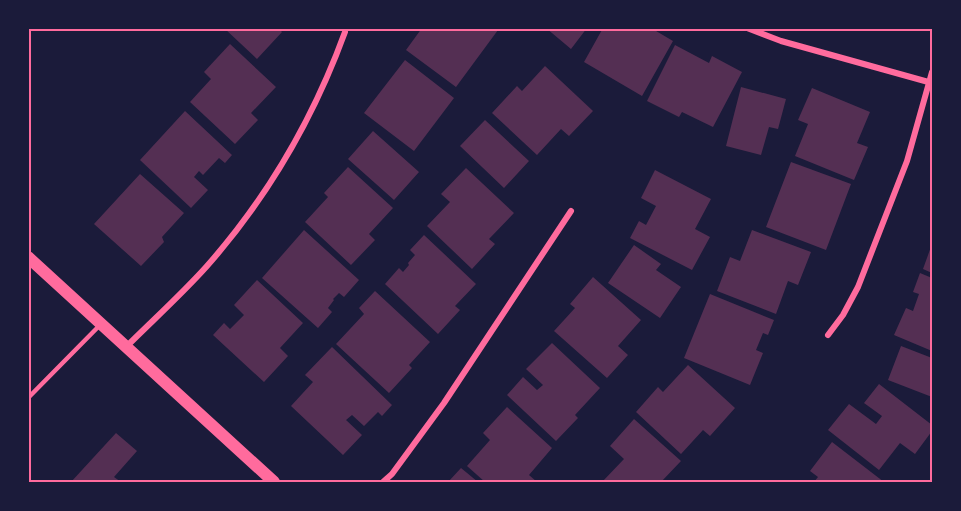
<svg xmlns="http://www.w3.org/2000/svg" width="961" height="511" font-family="Montserrat,sans-serif">
<style>
.building{fill:#542f53}
.lines{fill:none;stroke-linecap:round;stroke-linejoin:round}
.service{stroke:#ff6b9d;stroke-width:4.5}
.minor{stroke:#ff6b9d;stroke-width:6}
.secondary{stroke:#ff6b9d;stroke-width:12}
.neatline{fill:none;stroke:#ff6b9d;stroke-width:2}
</style>
<rect width="100%" height="100%" fill="#1b1b3a"/>
<path class="building" d="M224,28H278L282,32L257,59Z
M422,28H497L498,30L456,87L406,50Z
M546,28H587L571,49Z
M603,28H651L673,41L642,96L584,62Z
M230,44L276,87L251,113L258,120L235,144L190,102L211,79L204,72Z
M675,45L709,63L712,56L742,72L713,127L682,112L679,117L647,101Z
M405,60L454,98L414,151L364,113Z
M545,66L593,111L569,136L561,129L537,155L492,113L517,86L522,91Z
M741,87L786,99L778,129L769,127L761,155L726,146Z
M812,88L870,112L857,143L868,147L854,180L795,156L808,124L798,120Z
M185,111L232,155L225,163L219,158L203,175L199,171L194,177L208,190L191,208L140,160Z
M485,120L529,161L504,188L460,146Z
M373,131L419,172L394,200L348,159Z
M791,162L851,184L826,250L766,227Z
M348,167L393,208L369,234L375,240L351,265L305,222L328,197L324,193Z
M466,168L514,213L489,239L495,244L472,269L427,226L450,202L441,194Z
M655,170L711,199L695,229L710,237L692,270L630,238L639,221L646,225L656,206L641,198Z
M140,174L184,213L162,237L164,242L141,266L94,224Z
M304,230L359,280L344,297L339,293L333,299L334,300L328,308L332,312L318,328L262,278Z
M752,230L811,252L798,285L788,281L776,314L717,291L730,257L740,261Z
M424,235L476,284L455,306L460,310L438,334L385,284L399,268L403,272L409,265L408,263L415,255L410,250Z
M932,244V273L923,269Z
M634,245L661,264L656,270L681,287L660,318L608,283Z
M920,273L932,278V351L894,335L906,308L913,311L919,294L913,292Z
M593,277L641,320L618,346L628,355L607,378L554,331L575,308L570,304Z
M257,280L303,323L280,348L288,356L264,382L213,335L224,323L230,329L244,315L234,305Z
M375,291L430,342L409,365L412,368L389,393L336,344L364,314L359,308Z
M710,294L774,320L768,335L763,333L756,350L763,353L750,385L684,358Z
M552,343L600,388L575,415L578,418L556,441L507,395L523,377L537,390L543,385L526,369Z
M901,346L932,358V397L888,380Z
M332,347L392,405L382,416L378,412L364,426L352,415L346,420L362,435L343,455L291,406L313,382L305,375Z
M688,365L735,408L710,436L703,430L681,454L636,412L658,387L663,392Z
M879,384L932,425V431L915,454L900,443L879,470L828,430L849,404L876,424L882,416L864,403Z
M507,407L552,448L529,475L537,482H485L467,466L490,440L483,433Z
M634,419L681,461L661,482H602L624,459L610,446Z
M116,433L137,451L114,477L121,482H71Z
M832,442L884,482H814L818,477L810,471Z
M461,468L478,482H451L449,481Z"/>
<g class="lines">
<path class="service" d="M28,398L101,324"/>
<path class="minor" d="M747,28L781,41L932,83
M828,335L843,315L858,287L907,161L932,72
M126,347C153,320 182,294 207,266C267,198 314,117 345,32
M383,482L392,474L444,403L571,211"/>
<path class="secondary" d="M28,257L274,482"/>
</g>
<rect width="961" height="511" fill="none" stroke="#1b1b3a" stroke-width="60"/>
<rect x="30" y="30" width="901" height="451" class="neatline"/>
</svg>
